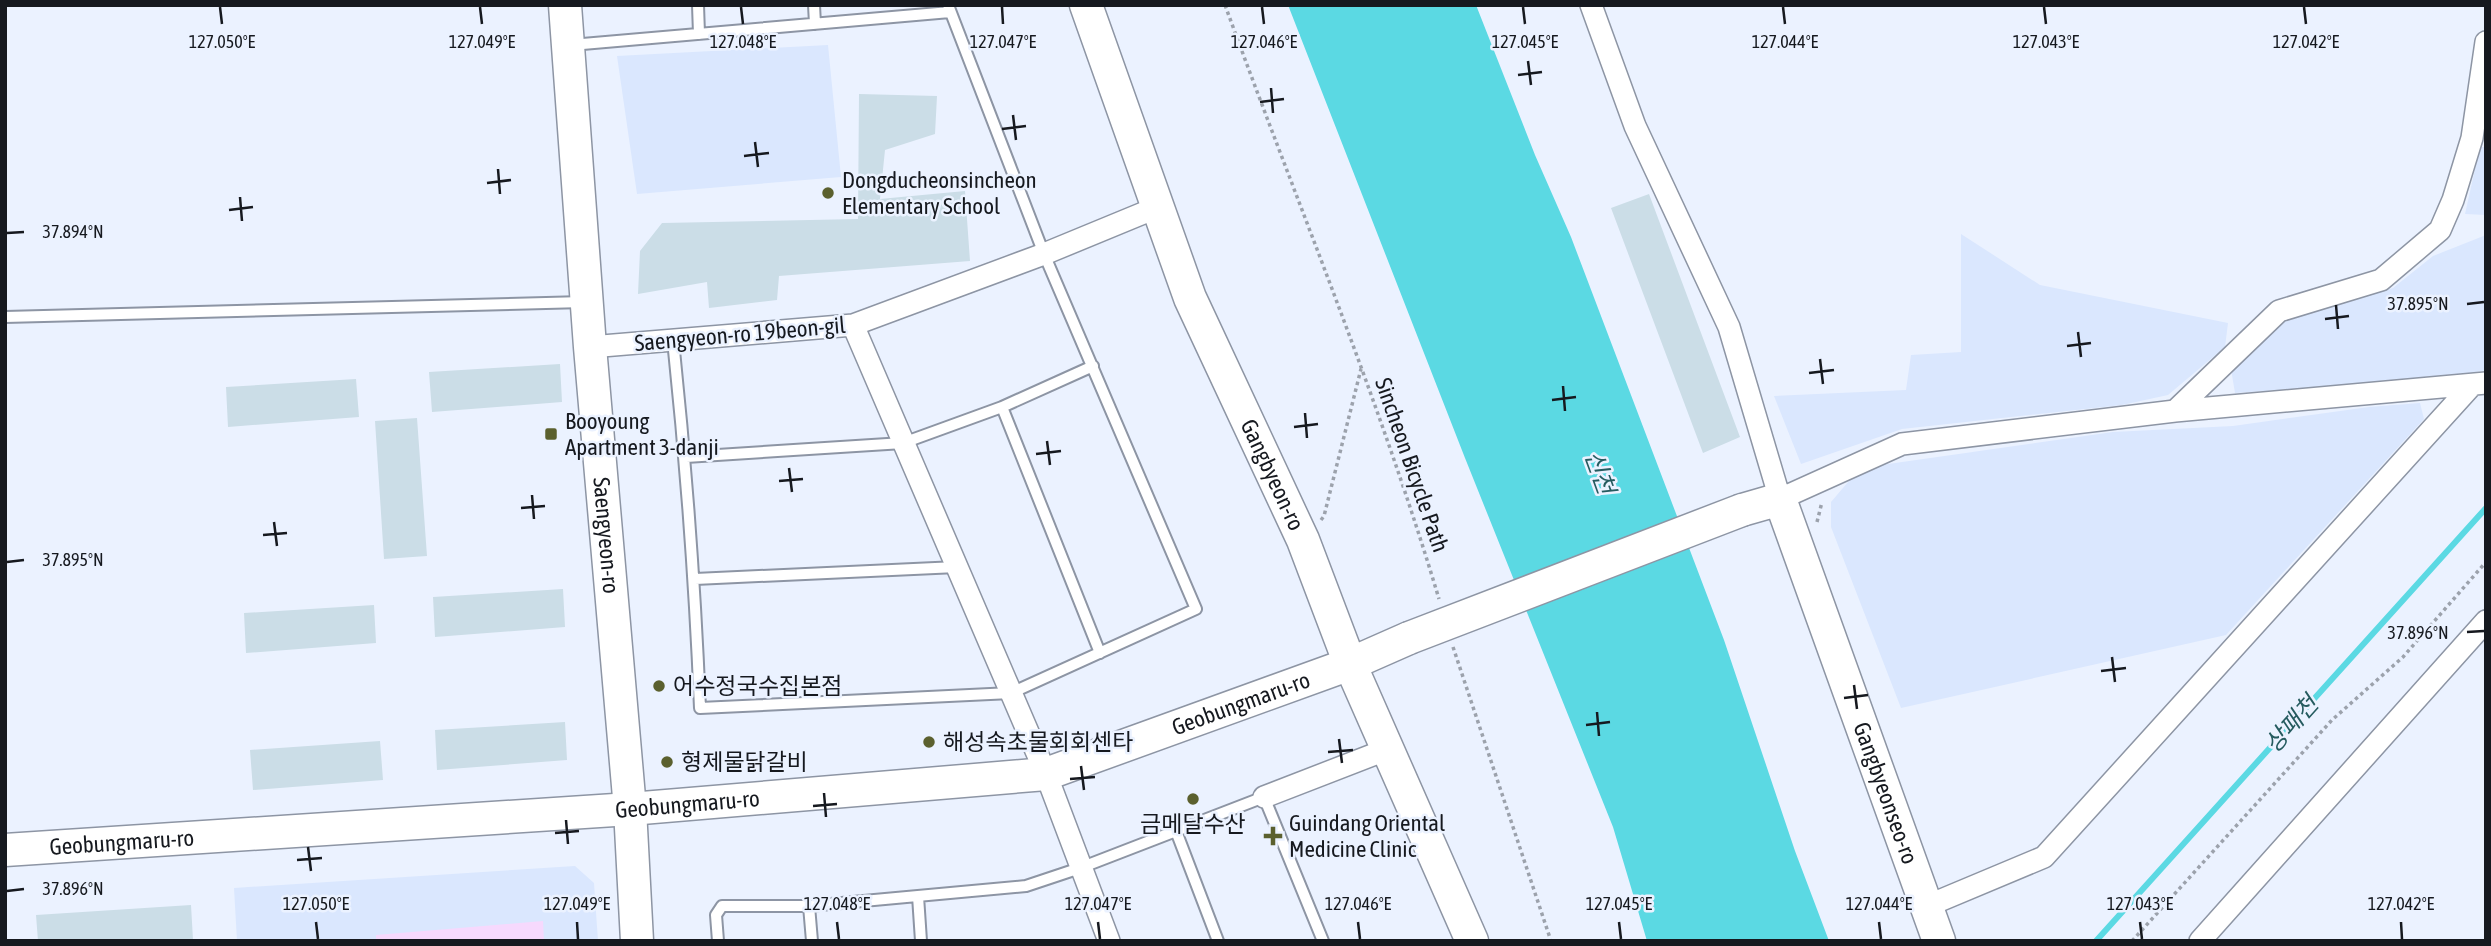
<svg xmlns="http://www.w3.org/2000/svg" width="2491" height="946" font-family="'Asap Condensed','Noto Sans KR',sans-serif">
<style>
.built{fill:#dae7fe}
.green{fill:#f6d9fd}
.water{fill:#5bd9e3}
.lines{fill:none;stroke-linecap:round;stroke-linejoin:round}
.stream{stroke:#5bd9e3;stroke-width:6}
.building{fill:#cbdde7}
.lane-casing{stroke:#8d95a4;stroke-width:14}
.street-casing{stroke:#8d95a4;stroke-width:24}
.secondary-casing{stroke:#8d95a4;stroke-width:35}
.path{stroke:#9ca2ac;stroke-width:3.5;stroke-dasharray:3.5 3.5;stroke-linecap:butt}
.lane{stroke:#fff;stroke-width:10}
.street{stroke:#fff;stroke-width:21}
.secondary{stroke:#fff;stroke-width:32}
.secondary-bridge-casing{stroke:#8d95a4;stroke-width:35;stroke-linecap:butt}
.secondary-bridge{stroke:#fff;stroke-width:32}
.ticks{fill:none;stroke:#16191f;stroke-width:2.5}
.poi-dot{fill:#5b602e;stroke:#ebf2ff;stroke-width:2.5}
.labels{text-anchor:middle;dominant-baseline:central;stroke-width:5;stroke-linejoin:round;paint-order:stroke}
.poi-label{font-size:23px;fill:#16191f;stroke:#ebf2ff;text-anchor:start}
.street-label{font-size:23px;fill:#16191f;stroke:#ebf2ff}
.water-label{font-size:24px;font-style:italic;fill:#255b5f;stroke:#ebf2ff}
.ticks-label{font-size:18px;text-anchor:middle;fill:#16191f;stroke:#ebf2ff;stroke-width:5;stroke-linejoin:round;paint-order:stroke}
</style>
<rect width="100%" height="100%" fill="#ebf2ff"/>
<path class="built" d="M828,45L841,177L637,194L617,56Z
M2480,147H2486V215L2465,214Z
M1961,234L2040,285L2228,323L2225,347L2168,395L2122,405L1902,429L1801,464L1774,396L1906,390L1911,355L1961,352Z
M2486,235V370L2442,379L2235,393L2231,369L2284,321L2393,288L2433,256Z
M2420,403L2424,419L2226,635L1901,708L1831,527V502L1860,468L2113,432L2233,426L2369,407Z
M575,866L594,883L598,941H237L234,888Z"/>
<path class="green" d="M543,921L544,941H376V935Z"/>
<path class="water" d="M1288,5H1476L1535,155L1571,237L1724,640L1795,851L1829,941H1647L1613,827L1465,458Z"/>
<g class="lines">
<path class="stream" d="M2096,941L2486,508"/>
</g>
<path class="building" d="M859,94L937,96L935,134L885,150L880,199L965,191L970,261L779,276L777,300L709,308L707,282L638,294L640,251L662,223L858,219Z
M1649,194L1740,437L1703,453L1611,208Z
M560,364L562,402L432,412L429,372Z
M356,379L359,417L228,427L226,387Z
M417,418L427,556L384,559L375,421Z
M563,589L565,627L435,637L433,597Z
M374,605L376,643L246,653L244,613Z
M565,722L567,760L437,770L435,730Z
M380,741L383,780L253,790L250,750Z
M191,905L193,940L38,941L36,915Z"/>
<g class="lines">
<defs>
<path id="lane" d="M698,5L699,34
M814,5L815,24
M571,45L950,12
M5,317L584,302
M673,340C686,463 695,585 700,708L1011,693L1196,609L1044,254L948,5
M1002,407L1100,653
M686,457L903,443L1002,407L1093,366
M695,579L957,567
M1176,831L1218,941
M918,896L921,941
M809,906L812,941
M718,941L716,915L722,906H809L1026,886L1080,868L1264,797L1323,941"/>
<path id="street" d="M1591,5L1635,126L1729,327L1780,499L1902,444L2175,411L2486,383
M853,325L1046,774L1109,941
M590,347L853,325L1044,254L1158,207
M2175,411L2279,311L2381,280L2440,230L2453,200L2472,138L2486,42
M1264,797L1388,749
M1927,906L2044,857L2472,385
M2200,941L2486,621"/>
<g id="secondary">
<path id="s1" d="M565,5L590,347L630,809L637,941"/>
<path id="s2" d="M1086,5L1190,298L1303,540L1350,664L1472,941"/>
<path id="s3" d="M1742,510L1780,499L1939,941"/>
<path id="s4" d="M5,850L630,809L1046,774L1350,664L1409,638"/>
</g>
</defs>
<use href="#lane" class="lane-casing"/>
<use href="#street" class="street-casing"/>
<use href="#secondary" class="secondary-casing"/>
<path class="path" d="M1225,5C1297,203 1379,398 1439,599
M1321,520L1324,516L1361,369
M1817,522L1822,502
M1453,647L1551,941
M2132,941L2332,720L2403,657L2486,562"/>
<use href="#lane" class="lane"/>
<use href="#street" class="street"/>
<use href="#secondary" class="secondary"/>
<defs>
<path id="secondary-bridge" d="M1409,638L1742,510"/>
</defs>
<use href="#secondary-bridge" class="secondary-bridge-casing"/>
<use href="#secondary-bridge" class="secondary-bridge"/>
</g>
<path class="ticks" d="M220,7L222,24M480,7L482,24M741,7L743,24M1002,7L1003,24M1262,7L1264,24M1523,7L1525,24M1783,7L1785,24M2044,7L2046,24M2304,7L2306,24M1528,61L1531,85M1518,75L1542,72M1271,88L1273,113M1260,102L1284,99M1013,115L1016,140M1002,129L1026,126M755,142L758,167M744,156L769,153M498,169L500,194M487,183L511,180M240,197L242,221M229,210L253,207M7,233L24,232M2467,304L2484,302M2336,305L2338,329M2325,319L2349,316M2078,332L2081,357M2067,346L2091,343M1820,359L1823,384M1809,373L1834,370M1563,386L1565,411M1552,400L1576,397M1305,413L1307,438M1294,427L1318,424M1047,441L1050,465M1036,454L1061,451M789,468L792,492M779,481L803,479M532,495L534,519M521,508L545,506M274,522L277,546M263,535L287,533M7,562L24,560M2467,632L2484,631M2112,657L2115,682M2101,671L2126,668M1854,685L1857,709M1844,698L1868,695M1597,712L1599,736M1586,725L1610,722M1339,739L1342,763M1328,752L1353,750M1081,766L1084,790M1070,779L1095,777M824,793L826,817M813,806L837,804M566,820L568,844M555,833L579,831M308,847L311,871M297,860L322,858M7,891L24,889M316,922L318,939M577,922L578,939M837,922L839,939M1098,922L1100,939M1358,922L1360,939M1619,922L1621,939M1879,922L1881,939M2140,922L2142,939M2401,922L2402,939"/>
<g class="poi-dot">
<circle cx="828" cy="193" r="7"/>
<rect x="544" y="427" width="14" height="14" rx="3.5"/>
<circle cx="659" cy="686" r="7"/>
<circle cx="929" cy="742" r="7"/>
<circle cx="667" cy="762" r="7"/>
<circle cx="1193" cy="799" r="7"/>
<path d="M1269.5 825.5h7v7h7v7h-7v7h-7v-7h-7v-7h7z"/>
</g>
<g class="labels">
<g class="poi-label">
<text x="842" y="180">Dongducheonsincheon<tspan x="842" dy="26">Elementary School</tspan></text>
<text x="565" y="421">Booyoung<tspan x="565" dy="26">Apartment 3-danji</tspan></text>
<text x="673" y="686">어수정국수집본점</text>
<text x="943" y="742">해성속초물회회센타</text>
<text x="681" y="762">형제물닭갈비</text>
<text x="1289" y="823">Guindang Oriental<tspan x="1289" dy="26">Medicine Clinic</tspan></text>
<text x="1193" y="824" text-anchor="middle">금메달수산</text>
</g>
<g class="street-label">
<text transform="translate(740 334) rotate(-5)">Saengyeon-ro 19beon-gil</text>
<text transform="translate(1412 465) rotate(71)">Sincheon Bicycle Path</text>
<text stroke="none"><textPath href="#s2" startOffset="506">Gangbyeon-ro</textPath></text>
<text stroke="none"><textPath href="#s1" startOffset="532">Saengyeon-ro</textPath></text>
<text stroke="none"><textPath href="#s4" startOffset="1251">Geobungmaru-ro</textPath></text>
<text stroke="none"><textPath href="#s3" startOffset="352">Gangbyeonseo-ro</textPath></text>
<text stroke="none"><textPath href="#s4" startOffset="684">Geobungmaru-ro</textPath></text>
<text stroke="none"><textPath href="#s4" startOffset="117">Geobungmaru-ro</textPath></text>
</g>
<g class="water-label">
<text transform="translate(1600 472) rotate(70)">신천</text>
<text transform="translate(2291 724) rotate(-48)">상패천</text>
</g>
</g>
<g class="ticks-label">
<text x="222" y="48">127.050°E</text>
<text x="482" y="48">127.049°E</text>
<text x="743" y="48">127.048°E</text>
<text x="1003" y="48">127.047°E</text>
<text x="1264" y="48">127.046°E</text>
<text x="1525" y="48">127.045°E</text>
<text x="1785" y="48">127.044°E</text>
<text x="2046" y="48">127.043°E</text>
<text x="2306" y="48">127.042°E</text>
<text x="73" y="238">37.894°N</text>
<text x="2418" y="310">37.895°N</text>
<text x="73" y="566">37.895°N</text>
<text x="2418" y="639">37.896°N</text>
<text x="73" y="895">37.896°N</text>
<text x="316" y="910">127.050°E</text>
<text x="577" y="910">127.049°E</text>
<text x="837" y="910">127.048°E</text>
<text x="1098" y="910">127.047°E</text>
<text x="1358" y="910">127.046°E</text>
<text x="1619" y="910">127.045°E</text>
<text x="1879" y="910">127.044°E</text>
<text x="2140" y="910">127.043°E</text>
<text x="2401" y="910">127.042°E</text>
</g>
<rect width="2491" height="946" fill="none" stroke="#16191f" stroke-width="14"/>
</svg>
